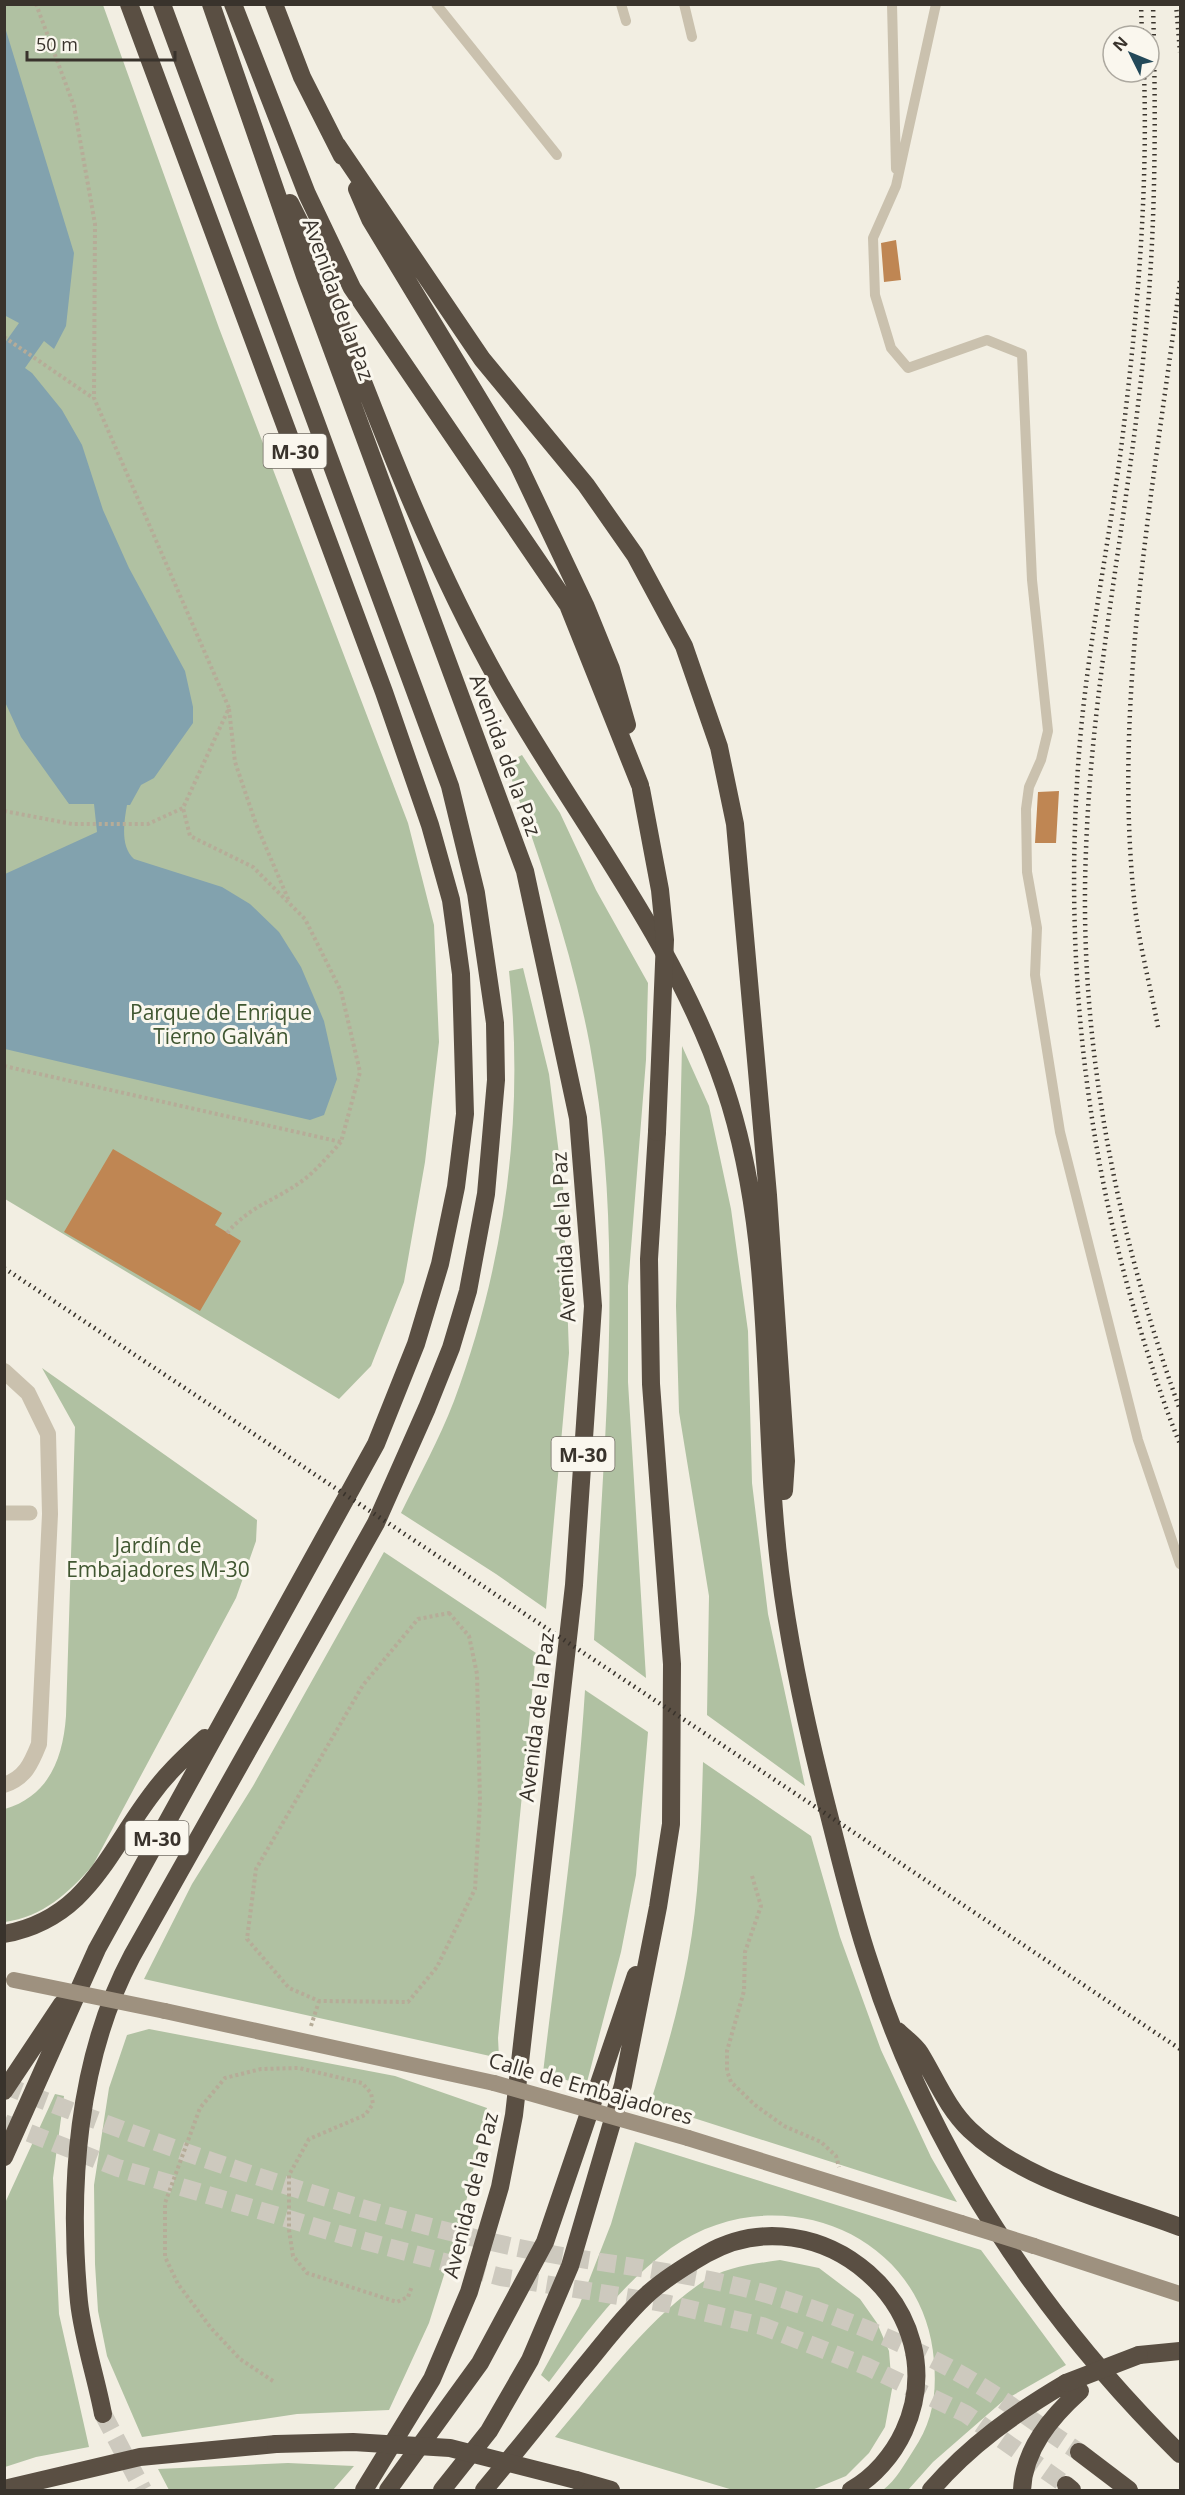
<svg xmlns="http://www.w3.org/2000/svg" width="1185" height="2495" font-family="'Open Sans',sans-serif">
<style>
.green{fill:#b0c1a2}
.water{fill:#82a2ae}
.building{fill:#bf8653}
.lines{fill:none;stroke-linecap:round;stroke-linejoin:round}
.motorway-tunnel{stroke:#cdc9be;stroke-width:18;stroke-dasharray:18 9;stroke-linecap:butt}
.path{stroke:#b6ac98;stroke-width:4;stroke-dasharray:3 3;stroke-linecap:butt}
.service{stroke:#cac1ae;stroke-width:10}
.pedestrian{stroke:#cac1ae;stroke-width:15}
.minor{stroke:#cac1ae;stroke-width:16}
.secondary{stroke:#9e917f;stroke-width:16}
.motorway{stroke:#5a4f43;stroke-width:18}
.rail{stroke:#39332c;stroke-width:4.5;stroke-dasharray:1.5 4.5;stroke-linecap:butt}
.secondary-bridge{stroke:#9e917f;stroke-width:16}
.motorway-bridge{stroke:#5a4f43;stroke-width:18}
.labels{text-anchor:middle;dominant-baseline:central;stroke-width:6;stroke-linejoin:round;paint-order:stroke}
.shield{fill:#faf7ee;stroke:#736e66;stroke-width:1.5}
.shield-label{font-size:20px;font-weight:bold;fill:#39332c}
.street-label{font-size:21px;fill:#39332c;stroke:#faf7ee}
.park-label{font-size:21px;fill:#405731;stroke:#faf7ee}
</style>
<rect width="100%" height="100%" fill="#f2eee2"/>
<path class="green" d="M5,5H103L219,328L408,823L434,925L439,1042L425,1162L404,1282L371,1366L339,1399L5,1199Z
M522,755L560,813L596,890L648,983L646,1060L628,1286V1382L646,1678L594,1640C603,1443 626,1243 590,1046C572,950 539,856 506,763Z
M523,968L549,1074L563,1186L569,1353L546,1609L496,1574L401,1513C419,1476 439,1440 454,1401C505,1264 525,1116 509,971Z
M682,1046L709,1106L731,1209L748,1331L752,1483L768,1614L805,1786L707,1715L709,1596L679,1412L676,1306Z
M42,1368L257,1520L256,1541L236,1598L93,1865C69,1893 42,1917 5,1922V1809C49,1796 63,1758 66,1716L75,1427Z
M384,1552L536,1653L498,2038L499,2058L144,1979L192,1884L253,1786Z
M585,1690L648,1732L636,1875L621,1952L586,2086L543,2073C558,1945 577,1818 585,1690Z
M703,1762L811,1836L840,1937L881,2050L931,2157L957,2202L650,2104C665,2056 679,2008 688,1958C700,1894 701,1828 703,1762Z
M149,2029L395,2076L487,2108L464,2211L429,2323L389,2410L297,2414L142,2437L107,2356L98,2311L95,2264L94,2185L109,2088L127,2035Z
M55,2094L64,2096L53,2178L59,2314L89,2447L36,2457L5,2467V2203Z
M635,2142L981,2250L1066,2365L1003,2401L933,2462L908,2490H883C896,2480 904,2465 913,2451C932,2423 937,2396 934,2361C924,2230 774,2175 671,2248C622,2283 585,2334 549,2382L541,2375L579,2306L611,2224Z
M780,2260L819,2268L860,2299L877,2323L889,2351L892,2389L885,2427L869,2453L846,2476L812,2490H733L555,2437C599,2386 645,2321 701,2283C724,2267 753,2264 780,2260Z
M288,2463L354,2466L333,2490H169L158,2469Z"/>
<path class="water" d="M4,24L74,253L66,326L54,349L44,341L25,368L32,373L62,410L82,445L103,510L129,568L185,671L193,707V723L154,778L141,785L130,805H127C124,822 120,847 134,859L222,887L250,904L279,932L301,967L324,1021L337,1079L324,1115L310,1120L5,1049V874L97,832L94,804H69L21,737L5,702L4,344L19,323L4,315Z"/>
<path class="building" d="M896,240L901,280L884,282L881,243Z
M1059,791L1056,843H1035L1038,792Z
M113,1149L222,1213L215,1225L241,1241L200,1311L64,1232Z"/>
<g class="lines">
<path class="motorway-tunnel" d="M4,2085C170,2150 339,2208 514,2247C599,2265 689,2270 773,2296C845,2318 920,2348 984,2388C1016,2408 1047,2431 1079,2452
M4,2123L118,2168L342,2235L501,2277L669,2304L762,2326L868,2367L966,2414L1066,2485
M103,2414L143,2490"/>
<path class="path" d="M4,337L93,398
M229,709L235,762L256,824L289,901
M4,811L72,824H148L183,808L229,708L94,398L95,224L74,106L36,4
M4,1066L341,1142L360,1072L341,991L305,919L253,867L190,836L183,808
M227,1233C251,1205 273,1202 302,1181C316,1171 329,1155 341,1142
M449,1613L469,1636L477,1674L480,1802L475,1889L437,1967L408,2002L319,2001L289,1988L247,1939L256,1869L363,1685L418,1619Z
M752,1876L761,1906L745,1952L744,1991L727,2051V2071L731,2082L755,2105L784,2126L821,2142L836,2156L839,2167
M311,2026L319,2001
M273,2381L240,2359L211,2328L178,2284L165,2257V2203L200,2108L225,2078L261,2069L299,2068L362,2083L371,2093L373,2104L365,2115L309,2139L289,2175V2230L293,2256L307,2273L397,2302L408,2297L412,2286"/>
<path class="service" d="M436,4L557,155
M621,4L626,21
M684,4L692,37
M892,4L896,169
M936,4L896,186L873,238L875,295L891,348L908,368L987,340L1022,354L1032,580L1048,731L1041,760L1029,787L1026,809L1027,872L1037,928L1035,975L1060,1132L1138,1440L1180,1564"/>
<path class="pedestrian" d="M4,1513H30"/>
<path class="minor" d="M4,1371L28,1393L48,1434L50,1514L39,1744C31,1764 25,1778 4,1785"/>
<path class="secondary" d="M165,2011L494,2083
M688,2138L961,2223
M1034,2246L1180,2294"/>
<path class="motorway" d="M211,4L305,276L525,871L578,1118L593,1306L574,1585L514,2115L500,2187L469,2292L432,2379L364,2490
M233,4L307,194L352,288L568,605L640,785
M274,4L302,77L342,156
M337,145L482,359L586,485L635,555L684,646L719,747L735,824L768,1195L786,1461L784,1491
M357,189L370,219L518,464L585,605L611,669L627,725
M290,203L307,237C366,388 420,542 500,684C576,819 675,940 725,1088C777,1243 760,1412 780,1572C790,1653 808,1733 828,1811C841,1862 853,1914 870,1964C929,2151 1042,2318 1180,2454
M4,1934C87,1919 107,1853 152,1794C167,1773 186,1756 205,1738
M898,2031C905,2038 915,2045 920,2053C936,2079 947,2108 970,2130C1025,2182 1111,2201 1180,2227
M4,2091L62,2004
M4,2157L97,1949L376,1444L416,1344L440,1264L456,1187L465,1114L461,974L451,900L430,825L384,692L129,4
M1139,2355L1180,2351
M103,2414C96,2377 83,2339 79,2302C68,2188 77,2059 132,1956L376,1523L427,1408L451,1348L468,1291L486,1194L496,1080L495,1023L476,893L450,786L162,4
M1079,2452L1129,2490
M576,2480L611,2490
M1066,2485L1072,2490
M4,2489L140,2457L276,2444
M388,2490L480,2363L545,2242L636,1975
M442,2490L489,2431L530,2360L570,2266L623,2085L658,1907L671,1824L672,1664L651,1384L649,1259L657,1132
M484,2490C516,2452 547,2413 578,2374C601,2347 623,2316 650,2292C666,2278 687,2265 706,2254C819,2190 959,2310 904,2431C893,2455 874,2477 851,2490
M931,2490C970,2445 1015,2413 1066,2383
M1022,2490C1024,2449 1051,2417 1080,2391"/>
<path class="rail" d="M1141,4L1142,36
M1153,4C1156,116 1156,228 1145,340C1129,511 1092,678 1086,850C1078,1040 1116,1232 1180,1410
M1176,4L1180,52
M1144,72C1148,195 1137,319 1122,441C1109,545 1087,648 1079,753C1064,948 1083,1145 1141,1332C1153,1370 1165,1408 1180,1444
M1158,1027C1150,984 1138,941 1134,898C1113,694 1155,482 1180,281
M4,1268L1180,2049"/>
<path class="secondary-bridge" d="M14,1980L165,2011
M494,2083L688,2138
M961,2223L1034,2246"/>
<path class="motorway-bridge" d="M641,789L660,890L665,940L657,1132
M1066,2383L1139,2355
M276,2444L353,2442L450,2448L576,2480"/>
</g>
<g class="labels">
<g class="shield">
<rect x="263.5" y="434" width="63" height="34" rx="4.5"/>
<rect x="551.5" y="1437" width="63" height="34" rx="4.5"/>
<rect x="125.5" y="1821" width="63" height="34" rx="4.5"/>
</g>
<g class="shield-label">
<text x="295" y="451">M-30</text>
<text x="583" y="1454">M-30</text>
<text x="157" y="1838">M-30</text>
</g>
<g class="street-label">
<text transform="translate(339 299) rotate(70)">Avenida de la Paz</text>
<text transform="translate(506 755) rotate(70)">Avenida de la Paz</text>
<text transform="translate(563 1237) rotate(-93)">Avenida de la Paz</text>
<text transform="translate(536 1717) rotate(-83)">Avenida de la Paz</text>
<text transform="translate(591 2088) rotate(16)">Calle de Embajadores</text>
<text transform="translate(470 2195) rotate(-76)">Avenida de la Paz</text>
</g>
<g class="park-label">
<text x="221" y="1012">Parque de Enrique<tspan x="221" dy="24">Tierno Galván</tspan></text>
<text x="158" y="1545">Jardín de<tspan x="158" dy="24">Embajadores M-30</tspan></text>
</g>
</g>
<rect width="1185" height="2495" fill="none" stroke="#39332c" stroke-width="12"/>
<g transform="translate(1131 54) rotate(313)"><circle r="28" fill="#faf7ee" stroke="#ada9a0" stroke-width="1.5"/>
<path d="M0-4.5L10 22L0 15L-10 22Z" fill="#234959"/>
<text y="-9" font-size="16" font-weight="bold" text-anchor="middle" fill="#39332c">N</text>
</g>
<path d="M27 51v9h148v-9" fill="none" stroke="#39332c" stroke-width="3"/>
<text x="36" y="51" font-size="18" fill="#39332c" stroke="#faf7ee" stroke-width="4.5" paint-order="stroke">50 m</text>
</svg>
